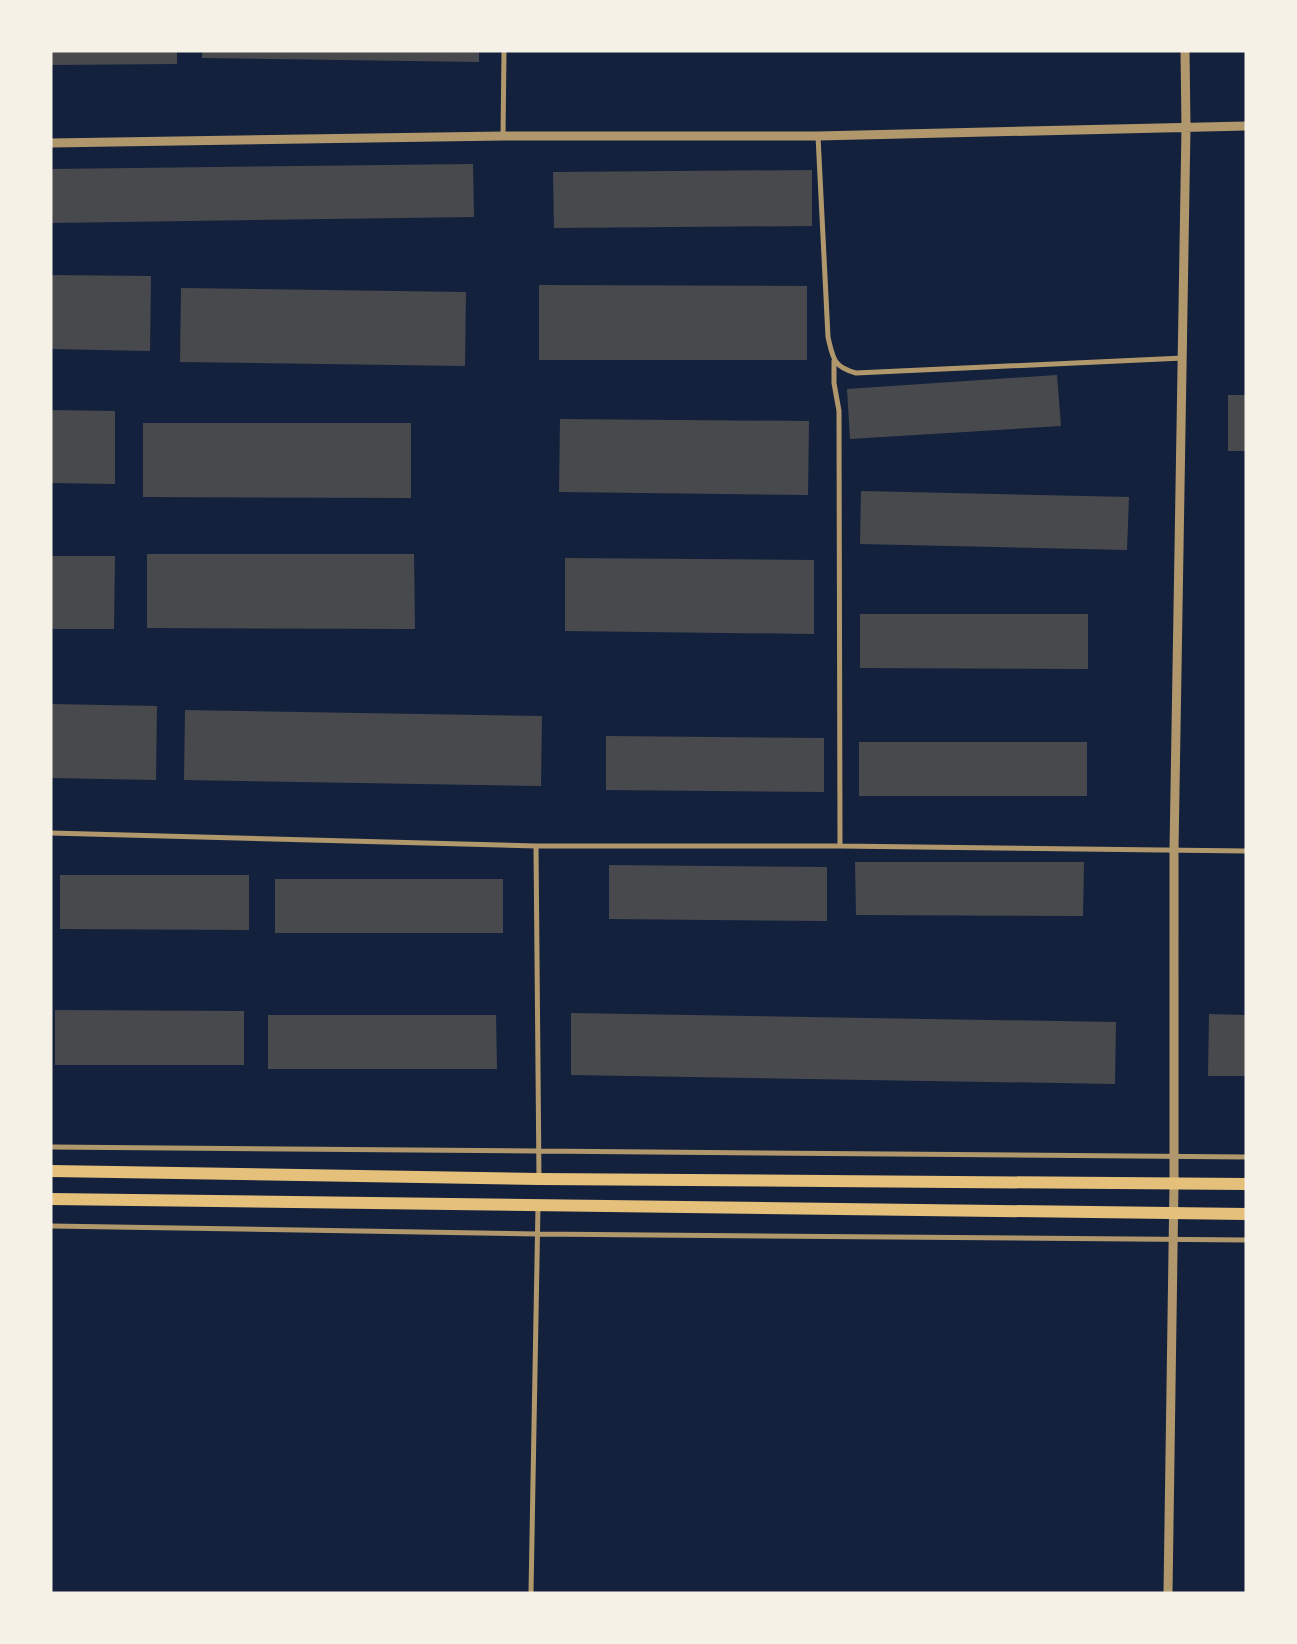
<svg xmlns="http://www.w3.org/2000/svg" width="1297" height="1644" font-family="'Open Sans',sans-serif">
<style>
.building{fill:#48494c}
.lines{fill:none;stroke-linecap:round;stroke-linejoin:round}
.minor{stroke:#b1986c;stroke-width:5}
.tertiary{stroke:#b1986c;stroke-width:9}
.primary{stroke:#e5c07b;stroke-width:12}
</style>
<rect width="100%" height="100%" fill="#14213d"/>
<path class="building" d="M51,51H177V64L51,65Z
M202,51H479V62L202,58Z
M473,164L474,217L51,223V169Z
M812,170V226L554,228L553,172Z
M51,275L151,276L150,351L51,349Z
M539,285L807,286V360H539Z
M181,288L466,292L465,366L180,362Z
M1057,375L1061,426L850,439L847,389Z
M1228,395H1246V451H1228Z
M51,410L115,411V484L51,483Z
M560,419L809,421L808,495L559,492Z
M143,423H411V498L143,497Z
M861,491L1129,497L1127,550L860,544Z
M147,554H414L415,629L147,628Z
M51,556H115L114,629H51Z
M565,558L814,560V634L565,631Z
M860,614H1088V669L860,668Z
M51,704L157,706L156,780L51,778Z
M185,710L542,716L541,786L184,780Z
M606,736L824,738V792L606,790Z
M859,742H1087V796H859Z
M855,862H1084L1083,916L856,915Z
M609,865L827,867V921L609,919Z
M60,875H249V930L60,929Z
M275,879H503V933H275Z
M55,1010L244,1011V1065H55Z
M571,1013L1116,1022L1115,1084L571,1075Z
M1209,1014L1246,1015V1076H1208Z
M268,1015H496L497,1069H268Z"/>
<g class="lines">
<path class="minor" d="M503,136L504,51
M818,136L828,337C833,358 833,367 856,373L1183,358
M834,361V383L839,411L840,846
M51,833L536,846H840L1246,851
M536,846L539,1178
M51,1147L1246,1157
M51,1226L537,1234L1246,1240
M531,1593L538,1206"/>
<path class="tertiary" d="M51,143L503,136H818L1246,126
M1168,1593L1174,1183V851L1186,127L1185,51"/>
<path class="primary" d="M51,1171L539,1179L1246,1184
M51,1199L1246,1214"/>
</g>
<rect width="1297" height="1644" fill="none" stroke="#f6f1e7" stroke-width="105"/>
</svg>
